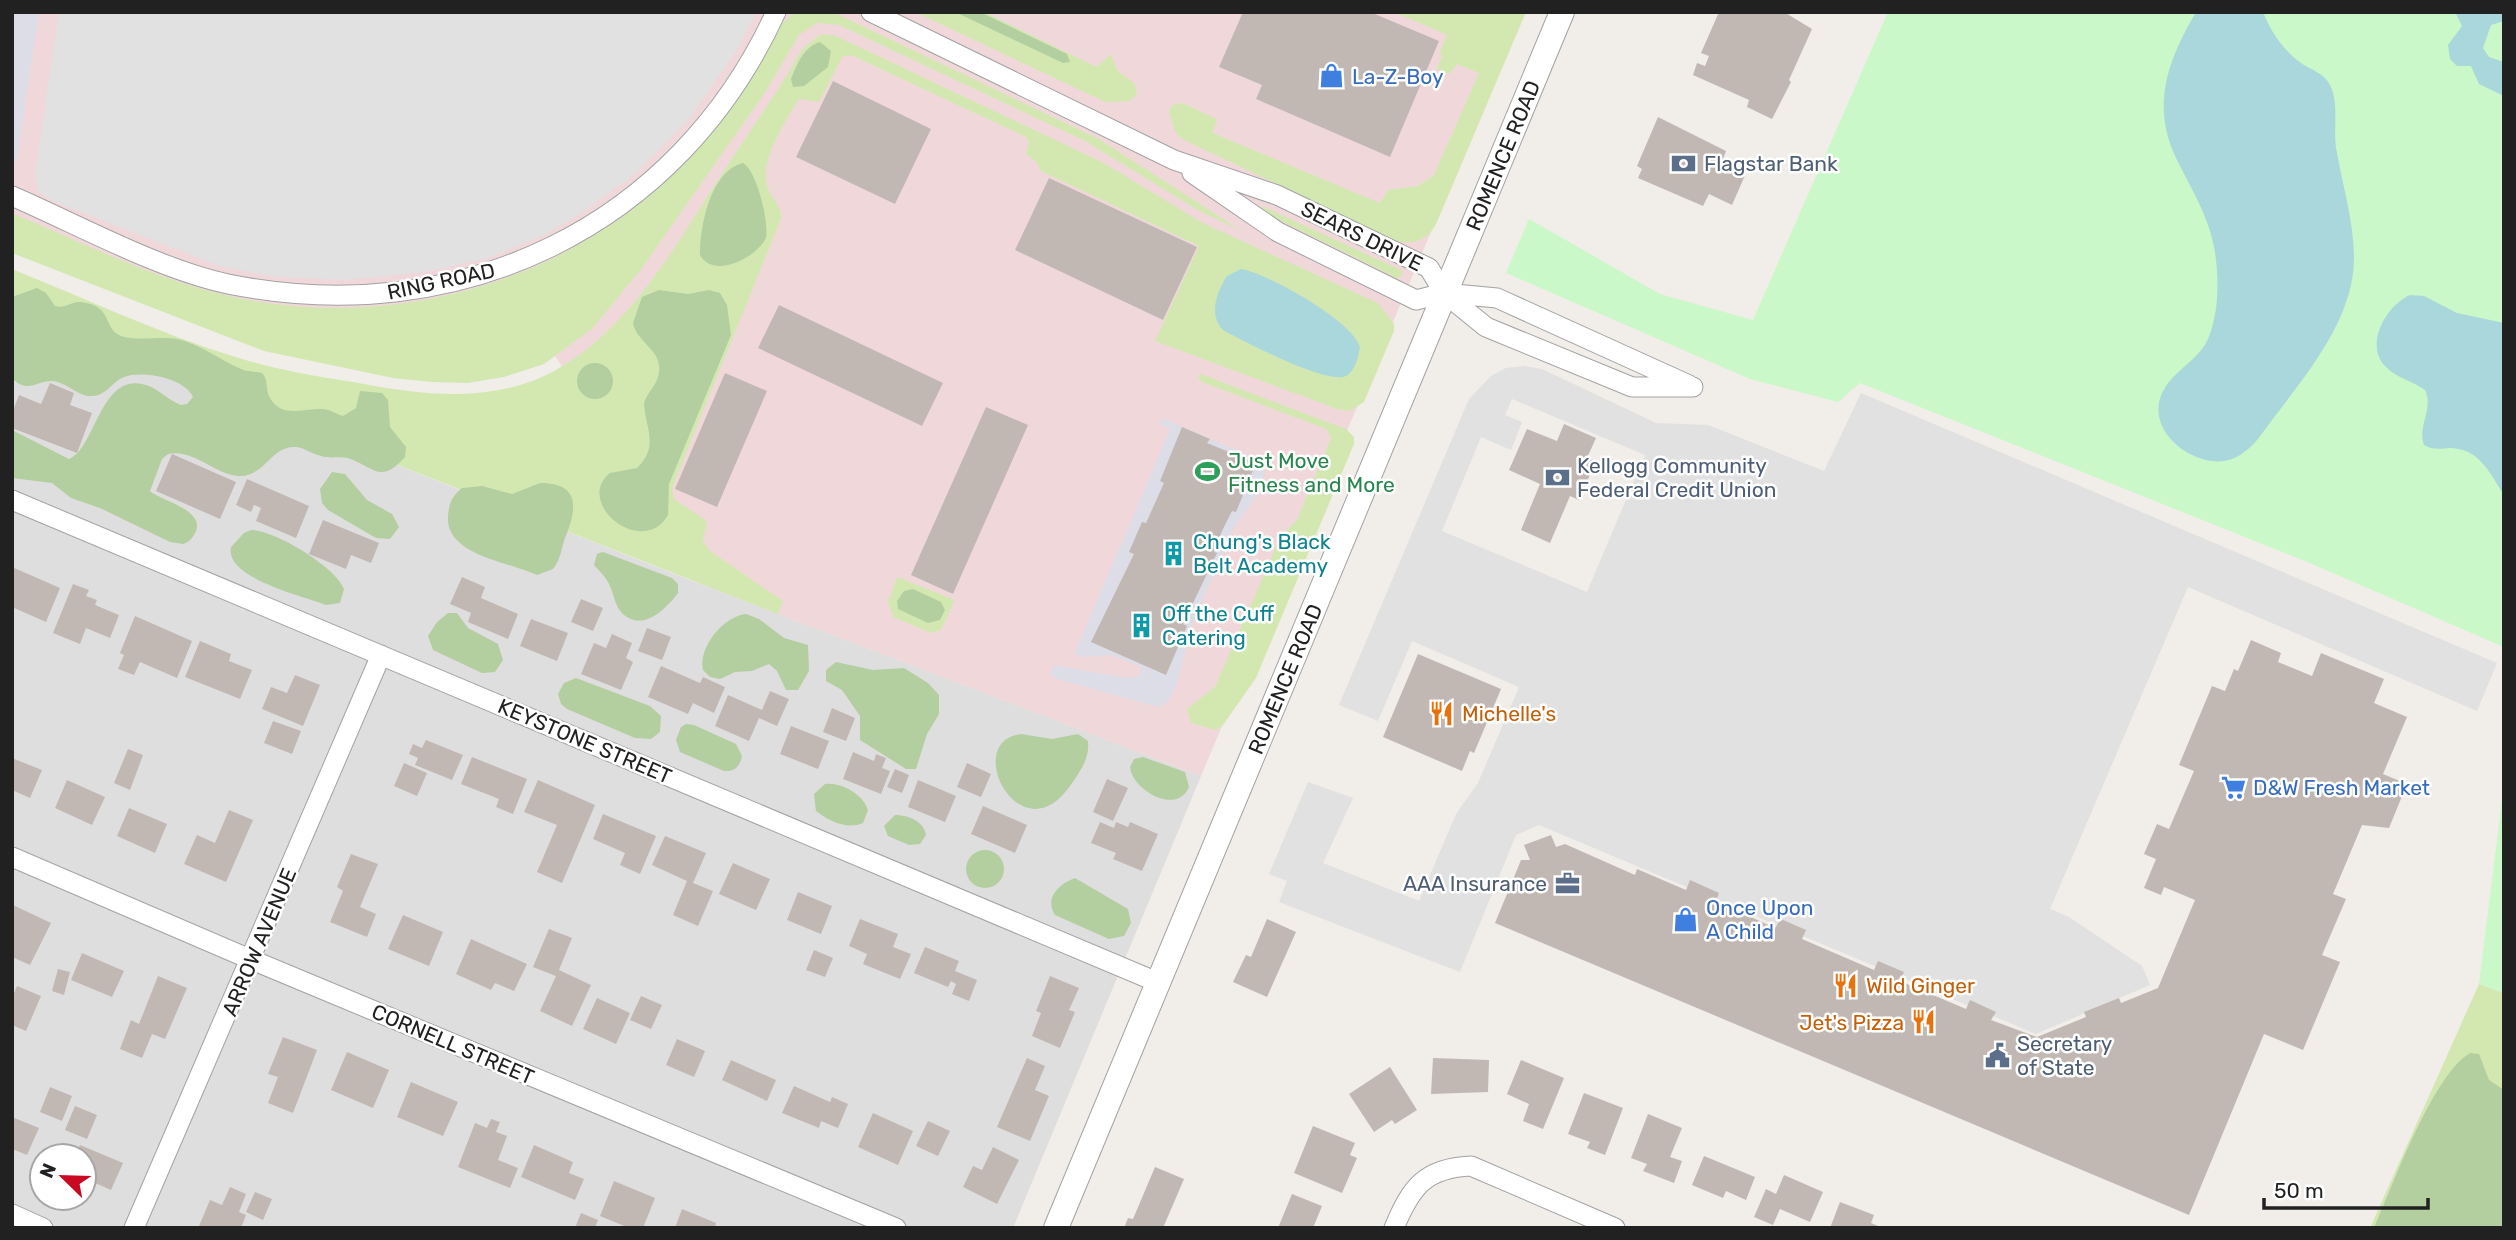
<svg xmlns="http://www.w3.org/2000/svg" width="2516" height="1240" font-family="Rubik,sans-serif">
<style>
.residential{fill:#dfdede;fill-rule:evenodd}
.commercial{fill:#f0d8da}
.grass{fill:#d3e8b1}
.forest{fill:#b3ce9f}
.park{fill:#caf8c8}
.parking{fill:#e1e1e1;fill-rule:evenodd}
.plaza{fill:#dcdde7}
.water{fill:#aad7dc}
.building{fill:#c1b8b4}
.lines{fill:none;stroke-linecap:round;stroke-linejoin:round}
.minor-casing{stroke:#a2a2a2;stroke-width:21}
.tertiary-casing{stroke:#a2a2a2;stroke-width:26}
.minor{stroke:#fff;stroke-width:19}
.tertiary{stroke:#fff;stroke-width:24}
.labels{text-anchor:middle;dominant-baseline:central;stroke-width:5;stroke-linejoin:round;paint-order:stroke}
.shop-label{font-size:21px;fill:#366cbe;stroke:#fff;text-anchor:start}
.street-label{font-size:21px;fill:#212121;stroke:#fff}
.service-label{font-size:21px;fill:#4e5e75;stroke:#fff;text-anchor:start}
.leisure-label{font-size:21px;fill:#27864d;stroke:#fff;text-anchor:start}
.culture-label{font-size:21px;fill:#0d838f;stroke:#fff;text-anchor:start}
.food-label{font-size:21px;fill:#c56008;stroke:#fff;text-anchor:start}
</style>
<rect width="100%" height="100%" fill="#f1ede8"/>
<path class="residential" d="M12,314L695,582L1201,776L1013,1228H12ZM42,1156H84V1198H42Z"/>
<path class="commercial" d="M12,12H1524L1201,776L695,582L520,299L394,330L216,305L12,223Z"/>
<path class="grass" d="M796,12H833L1099,139L1242,231L1196,209L1085,141L839,25L817,23L799,35L764,94L642,268L592,329L544,364L504,377L468,383L432,382L393,378L264,351L12,253V213C81,242 152,278 225,295C386,333 562,286 680,168C698,150 716,130 731,108C749,80 768,29 796,12Z
M915,12H984L1097,67L1111,54L1117,70L1135,84L1137,94L1130,101L1105,102Z
M1394,12H1526L1437,222C1429,239 1416,245 1397,241L1184,140L1175,132L1169,111L1173,105L1182,103L1217,119L1213,133L1380,203L1388,190L1418,186L1434,175L1479,73L1457,64L1449,74L1437,69L1442,56L1439,54L1447,35Z
M821,34L836,36L1102,162L1203,223L1378,303L1394,324V331L1364,402L1350,411L1337,409L1155,341L1199,246L1041,171L1036,162L1026,154L1029,142L1026,137L851,55L842,57L819,102L799,99C785,122 758,162 768,189C773,200 782,206 781,219L672,488L674,499L707,521L703,541L709,550L783,601L778,614L12,314V269C94,302 175,341 260,364C294,373 329,378 364,384C428,396 496,403 556,370C631,328 676,244 722,174C749,132 778,92 802,49Z
M1262,206L1401,270L1403,276L1397,278L1263,212Z
M1201,374L1346,429L1354,437V444L1256,678L1223,725L1216,730L1191,723L1187,709L1215,687L1281,535L1297,520L1331,438L1326,429L1202,382L1198,377Z
M897,577L955,600L941,630L931,633L893,617L888,602Z
M2479,984L2504,993V1228H2370Z"/>
<path class="forest" d="M955,12H980L1067,54L1070,62L1063,63Z
M820,42L831,51L828,67L804,86L793,87L791,79C797,65 803,47 820,42Z
M743,163C757,171 769,222 766,238C757,257 714,280 700,255C700,227 710,171 743,163Z
M37,288L46,293L55,306C65,309 71,301 81,302C113,306 103,327 119,335C132,342 163,336 177,339C200,344 220,360 241,369C247,372 255,371 262,373C269,380 265,390 270,398C282,419 304,408 322,409C330,409 336,414 343,416L356,408L360,391L382,393L388,400L390,427L406,447L405,457C380,485 374,467 348,458C339,456 330,459 321,456C312,454 305,448 296,447C272,445 265,476 240,476C215,475 193,448 168,454L162,459L150,491C161,501 207,510 195,533C192,539 189,542 183,544L170,542L100,508L71,498L52,483L12,478V430L69,459C95,449 100,375 142,384C158,387 167,400 181,405L187,404L193,397C185,378 142,370 124,377C112,382 106,396 92,396C78,397 67,382 52,381C36,381 27,394 12,378V297Z
M659,290L688,294L709,290L720,293L727,305L731,335L669,484L668,515C643,559 573,503 610,473L637,468C660,446 645,428 644,403C647,393 655,387 658,377C666,351 637,344 633,323L642,297Z
M577 381a18 18 0 1 1 36 0a18 18 0 1 1-36 0Z
M332,472L345,474L367,500L392,514L399,527L390,539L376,538L328,510L322,503L320,489Z
M540,483C581,483 577,509 565,538C561,549 561,559 553,569L537,575L527,571C500,561 445,552 448,516C449,503 452,496 462,488L482,486L512,494Z
M251,530C275,530 336,567 344,589L340,603L326,605C303,596 224,578 231,547L244,533Z
M603,552L672,578L678,584V593C666,609 642,633 622,613C614,605 614,592 608,582C605,576 599,571 594,565L597,554Z
M913,589L941,602L945,610L940,620L928,623L898,609L897,601L904,591Z
M448,613H457L468,628L498,644L503,660L495,672L482,673L433,650L428,636L437,622Z
M746,614L759,619L784,638L808,645L809,671L798,690H786L777,671L769,664L752,671L735,672L720,679L710,677L703,670C698,647 724,616 746,614Z
M836,662L873,670L904,668L928,683L939,695V714L927,734L916,769H906L860,740V716L842,690L826,681V670Z
M576,678L650,706L661,716L660,732L651,739L635,738L567,709L561,704L558,694L564,683Z
M686,724L694,725L736,744L742,756C740,766 735,772 724,771L680,752L676,740L681,727Z
M1021,734L1052,739L1078,734L1088,741C1090,759 1079,773 1070,786C1020,857 961,741 1021,734Z
M1143,757L1185,772L1189,787C1177,816 1132,790 1130,767L1134,759Z
M825,784C841,782 863,794 868,810L863,823C847,830 829,821 816,811L814,794Z
M895,815C908,815 924,821 926,835L920,844L909,845L888,836L884,826Z
M966 869a19 19 0 1 1 38 0a19 19 0 1 1-38 0Z
M1075,878L1128,909L1131,923L1124,936L1109,939L1055,915C1044,898 1059,884 1075,878Z
M2470,1053L2479,1054L2489,1080L2504,1090V1228H2374C2393,1185 2432,1076 2470,1053Z"/>
<path class="park" d="M1888,12H2504V647L2305,561L1860,383L1838,402L1750,379L1506,273L1529,219L1660,294L1753,320Z
M2504,784V993L2479,984Z"/>
<path class="parking" d="M59,12H756L738,48L688,120L636,173L575,217L544,235L485,259L425,272L343,280L269,276L220,266L53,201L38,191L35,175Z
M1524,366L1542,369L1656,423L1708,425L1824,471L1861,393L2497,663L2477,711L2188,587L2050,909L2069,917L2142,966L2150,985L2036,1034L1539,825L1516,835L1460,972L1279,902L1287,881L1269,874L1308,782L1353,798L1323,863L1419,901L1456,814L1478,783L1519,687L1412,641L1378,721L1339,705L1469,399L1491,376L1506,368ZM1512,399L1645,455L1587,592L1442,531L1481,437L1511,450L1522,422L1505,415Z"/>
<path class="plaza" d="M14,12H39L17,159L12,167Z
M1165,419L1258,460L1263,463L1265,475L1258,494L1234,528L1195,616L1176,687L1168,702L1158,707L1054,678L1050,673L1055,665L1125,678L1140,676L1141,667L1112,655L1081,657L1075,653L1170,429L1161,424V420Z"/>
<path class="water" d="M2196,12H2263C2271,32 2283,50 2301,63C2311,70 2324,73 2330,85C2340,105 2332,131 2337,153C2343,187 2354,223 2354,258C2354,326 2295,387 2258,439C2246,453 2231,464 2212,461C2176,456 2140,418 2169,382C2182,366 2199,358 2208,339C2218,316 2219,285 2216,260C2212,222 2195,196 2178,162C2150,107 2167,62 2196,12Z
M2455,12H2504V21L2491,25L2483,48L2489,57L2504,62V96L2479,84L2471,66H2457L2450,59L2448,45L2462,26Z
M1241,269C1267,273 1353,321 1360,347C1358,357 1356,370 1346,376C1327,385 1243,341 1223,330C1208,314 1217,292 1227,276Z
M2410,295L2424,296L2457,313L2504,323V495C2490,474 2481,450 2452,448C2442,448 2433,451 2424,445C2417,426 2434,409 2425,390C2413,381 2397,378 2387,368C2363,347 2385,306 2410,295Z"/>
<path class="building" d="M1243,12H1370L1439,41L1390,157L1256,99L1262,85L1219,67Z
M1719,12H1784L1812,29L1789,80L1791,82L1772,119L1747,107L1749,100L1693,75L1697,63L1705,66L1709,56L1701,53Z
M833,81L931,129L895,204L796,157Z
M1658,117L1726,151L1722,162L1746,173L1732,205L1709,194L1703,206L1638,178L1642,169L1637,166Z
M1049,178L1197,247L1163,320L1015,250Z
M779,305L943,383L922,426L758,348Z
M725,373L767,391L717,507L675,489Z
M50,383L74,393L70,405L92,413L77,453L12,428V413L19,395L41,404Z
M986,407L1028,425L953,594L911,575Z
M1564,424L1596,438L1587,458L1596,461L1579,500L1570,496L1550,543L1521,530L1540,484L1509,470L1527,429L1557,441Z
M1182,427L1210,439L1207,443L1256,463L1236,512L1232,511L1222,531L1214,552L1217,553L1183,624L1187,626L1166,675L1091,642L1134,554L1129,552L1142,522L1146,523L1164,483L1160,481Z
M172,454L236,482L220,519L156,491Z
M247,479L309,506L296,538L256,521L261,508L254,505L251,512L236,505Z
M323,520L379,543L371,563L351,555L346,569L309,554Z
M12,567L60,588L46,622L12,607Z
M462,577L485,587L481,598L518,614L508,639L468,622L471,613L450,604Z
M73,584L89,590L86,596L97,600L95,605L119,615L110,638L86,628L80,644L53,633Z
M581,599L603,608L593,631L571,622Z
M135,616L192,641L177,678L140,662L134,675L118,669L124,655L120,653Z
M531,619L568,633L557,661L520,646Z
M647,628L671,637L662,660L638,651Z
M612,634L632,643L626,658L633,662L621,690L581,674L594,643L606,648Z
M2251,640L2281,653L2278,662L2312,676L2321,653L2384,679L2374,703L2407,717L2383,774L2407,784L2389,828L2362,825L2333,894L2346,899L2322,955L2340,962L2303,1050L2264,1034L2189,1215L1495,923L1521,860H1530L1524,845L1551,835L1556,847L1565,844L1635,875L1637,869L1686,890L1690,880L1719,893L1716,901L1775,928L1781,919L1806,930L1802,939L1874,970L1878,961L1904,972L1900,981L1966,1009L1970,1000L1996,1012L1991,1020L2037,1037L2086,1017L2084,1012L2119,998L2121,1003L2158,988L2195,900L2164,887L2161,895L2144,888L2156,859L2144,854L2157,824L2169,829L2194,771L2179,765L2212,686L2225,691L2234,669L2238,671Z
M200,641L231,654L229,661L252,670L240,699L185,677Z
M1418,654L1501,689L1474,753L1470,751L1462,771L1383,737Z
M661,666L700,683L703,677L725,687L714,713L693,703L688,714L648,697Z
M295,675L320,685L303,726L262,709L271,687L287,693Z
M770,691L789,699L777,726L759,718L749,741L715,726L728,695L762,710Z
M832,708L855,718L846,741L823,732Z
M273,721L301,731L292,754L264,743Z
M791,726L829,741L818,769L780,754Z
M426,740L463,755L452,780L415,765L418,758L409,754L413,744L422,748Z
M128,749L143,755L130,790L114,783Z
M853,752L874,761L876,754L886,758L882,768L890,771L881,794L843,779Z
M472,757L527,779L513,814L496,807L499,799L461,784Z
M12,758L42,770L30,798L12,790Z
M404,763L427,773L417,796L394,786Z
M967,763L991,774L981,797L957,787Z
M895,769L909,775L902,793L887,787Z
M1107,779L1128,788L1113,821L1093,812Z
M67,780L105,797L92,825L55,808Z
M538,780L595,805L562,883L537,872L557,825L524,812Z
M918,780L956,796L945,822L908,807Z
M983,806L1027,825L1015,853L971,834Z
M129,808L167,824L155,853L117,836Z
M229,810L253,820L226,882L184,864L197,835L215,843Z
M603,814L656,836L640,874L620,865L625,853L593,839Z
M1100,822L1114,828L1116,822L1128,827L1130,822L1158,834L1142,871L1113,859L1116,853L1091,843Z
M665,836L706,853L693,883L713,891L698,926L673,915L687,881L652,865Z
M351,854L378,864L360,907L376,914L367,937L330,922L343,891L337,887Z
M733,863L770,879L756,910L719,894Z
M798,892L832,906L821,934L787,920Z
M13,905L51,923L30,965L12,957Z
M403,915L443,932L429,966L388,949Z
M860,919L898,934L893,947L911,954L900,979L863,964L867,954L849,946Z
M1267,919L1296,932L1267,997L1233,982L1246,955L1251,957Z
M549,929L572,938L559,970L591,985L572,1026L540,1011L556,976L533,967Z
M471,939L527,964L514,991L495,983L491,990L456,974Z
M925,947L959,961L955,971L977,980L969,1001L952,994L956,984L951,981L948,987L914,973Z
M814,950L833,958L825,977L806,970Z
M82,953L124,971L112,997L71,980Z
M58,969L70,972L64,995L52,991Z
M158,976L187,988L165,1039L152,1034L142,1058L120,1049L131,1020L139,1024Z
M1050,976L1079,988L1069,1010L1075,1012L1060,1048L1032,1036L1041,1013L1036,1011Z
M17,986L41,996L26,1031L12,1025V998Z
M641,996L662,1005L651,1029L630,1020Z
M597,998L630,1013L616,1044L583,1029Z
M283,1037L317,1050L293,1113L268,1103L278,1077L268,1074Z
M677,1039L705,1051L694,1077L666,1065Z
M347,1052L389,1070L373,1108L331,1090Z
M1027,1058L1045,1066L1035,1090L1049,1096L1030,1141L997,1127Z
M1433,1058L1489,1060L1488,1092L1431,1094Z
M731,1060L776,1080L767,1101L722,1080Z
M1521,1060L1564,1078L1543,1129L1523,1121L1529,1104L1507,1094Z
M1390,1067L1417,1110L1395,1124L1392,1120L1374,1132L1349,1094Z
M411,1082L458,1102L443,1136L397,1117Z
M794,1086L830,1102L832,1097L848,1104L838,1128L821,1121L819,1128L782,1113Z
M50,1087L72,1096L62,1121L40,1112Z
M1584,1093L1623,1108L1605,1155L1587,1148L1590,1142L1568,1134Z
M75,1106L97,1115L87,1139L65,1130Z
M873,1113L913,1131L898,1165L858,1147Z
M1648,1114L1682,1128L1670,1157L1682,1161L1674,1183L1643,1171L1647,1164L1631,1158Z
M12,1117L39,1128L27,1155L12,1149Z
M491,1119L500,1122L496,1132L507,1136L498,1160L518,1168L510,1188L458,1167L475,1123L487,1128Z
M928,1121L950,1131L938,1156L916,1146Z
M1313,1126L1355,1143L1350,1155L1357,1158L1342,1193L1294,1173Z
M80,1145L123,1163L111,1190L84,1178V1156H75Z
M534,1145L573,1162L569,1173L584,1179L575,1200L521,1177Z
M993,1147L1019,1160L997,1204L963,1187L973,1166L982,1170Z
M1704,1156L1755,1177L1746,1200L1726,1191L1723,1198L1692,1185Z
M1155,1167L1184,1179L1163,1228H1124L1128,1218L1133,1219Z
M1784,1175L1823,1192L1810,1222L1780,1209L1773,1225L1754,1217L1766,1189L1776,1194Z
M614,1181L655,1198L643,1228H629L600,1216Z
M230,1187L246,1194L239,1212L246,1215L241,1228L199,1226L210,1200L222,1205Z
M255,1192L272,1199L263,1220L246,1212Z
M1292,1194L1322,1206L1313,1228H1278Z
M1840,1202L1874,1215L1871,1223L1883,1228H1830Z
M682,1209L716,1223L715,1228H675Z
M581,1213L598,1220L595,1228H575Z"/>
<g class="lines">
<defs>
<path id="minor" d="M871,12L1174,160L1277,195L1429,268L1444,293L1486,327L1632,387H1693
M1192,173L1278,232L1416,300L1444,293L1497,298L1689,385
M12,196C79,225 158,269 228,284C459,331 677,228 776,12
M12,500L1157,982
M12,857L252,960L896,1228
M12,1214L43,1228
M134,1228L381,655
M1394,1228C1411,1187 1425,1168 1471,1166L1615,1228"/>
<g id="tertiary">
<path id="s1" d="M1056,1228L1562,12"/>
</g>
</defs>
<use href="#minor" class="minor-casing"/>
<use href="#tertiary" class="tertiary-casing"/>
<use href="#minor" class="minor"/>
<use href="#tertiary" class="tertiary"/>
</g>
<defs>
<symbol id="shop-bare" viewBox="-9 -9 18 18"><path d="M-5-2.5h2.3a2.7 3.5 0 0 1 5.4 0H5L5.5 6h-11ZM-1.5-2.5h3a1.5 2.3 0 0 0-3 0Z" fill="#3f7fe0" stroke="#fff" stroke-width="2.5" paint-order="stroke"/></symbol>
<symbol id="bank-bare" viewBox="-9 -9 18 18"><path d="M-6-4H6V4H-6ZM0-2.3a2.3 2.3 0 1 0 0 4.6a2.3 2.3 0 1 0 0-4.6Z" fill="#5c6f8a" stroke="#fff" stroke-width="2.5" paint-order="stroke"/></symbol>
<symbol id="stadium-bare" viewBox="-9 -9 18 18"><path d="M0-5a6.5 5 0 1 0 0 10a6.5 5 0 1 0 0-10ZM-3.5-1.8h7v3.6h-7Z" fill="#2e9e5b" stroke="#fff" stroke-width="2.5" paint-order="stroke"/></symbol>
<symbol id="building-bare" viewBox="-9 -9 18 18"><path d="M-4-6H4V6H1V3H-1V6H-4ZM-2.5-4.3h1.7v1.8h-1.7ZM.8-4.3h1.7v1.8H.8ZM-2.5-1h1.7V.8h-1.7ZM.8-1h1.7V.8H.8Z" fill="#0f9aa8" stroke="#fff" stroke-width="2.5" paint-order="stroke"/></symbol>
<symbol id="restaurant-bare" viewBox="-9 -9 18 18"><path d="M-5-6h1v4h1v-4h1v4h1v-4h1v5L-1.5 .5V6h-2V.5L-5-1ZM5-6V6H3V1.5H1.5Q1.5-4 5-6Z" fill="#e8710a" stroke="#fff" stroke-width="2.5" paint-order="stroke"/></symbol>
<symbol id="supermarket-bare" viewBox="-9 -9 18 18"><path d="M-6-5.5h2.5l.6 2H6L4.5 2H-2.5L-4.4-4H-6ZM-1.5 3.2a1.3 1.3 0 1 0 .1 0ZM3 3.2a1.3 1.3 0 1 0 .1 0Z" fill="#3f7fe0" stroke="#fff" stroke-width="2.5" paint-order="stroke"/></symbol>
<symbol id="office-bare" viewBox="-9 -9 18 18"><path d="M-6-3h4V-5.5h4V-3h4V5H-6ZM-1-4.5V-3h2v-1.5ZM-6 0V1H6V0Z" fill="#5c6f8a" stroke="#fff" stroke-width="2.5" paint-order="stroke"/></symbol>
<symbol id="civic-bare" viewBox="-9 -9 18 18"><path d="M-.6-6.5H3V-4.5H.6V-3L4-1V1h2V6H-6V1h2V-1L-.6-3ZM-1.2 2.5V6h2.4V2.5Z" fill="#5c6f8a" stroke="#fff" stroke-width="2.5" paint-order="stroke"/></symbol>
</defs>
<g fill-rule="evenodd">
<use href="#shop-bare" x="1314" y="58" width="35" height="35"/>
<use href="#bank-bare" x="1666" y="146" width="35" height="35"/>
<use href="#stadium-bare" x="1190" y="454" width="35" height="35"/>
<use href="#bank-bare" x="1540" y="460" width="35" height="35"/>
<use href="#building-bare" x="1156" y="536" width="35" height="35"/>
<use href="#building-bare" x="1124" y="608" width="35" height="35"/>
<use href="#restaurant-bare" x="1424" y="696" width="35" height="35"/>
<use href="#supermarket-bare" x="2216" y="770" width="35" height="35"/>
<use href="#office-bare" x="1550" y="866" width="35" height="35"/>
<use href="#shop-bare" x="1668" y="902" width="35" height="35"/>
<use href="#restaurant-bare" x="1828" y="968" width="35" height="35"/>
<use href="#restaurant-bare" x="1906" y="1004" width="35" height="35"/>
<use href="#civic-bare" x="1980" y="1038" width="35" height="35"/>
</g>
<g class="labels">
<g class="shop-label">
<text x="1352" y="76">La-Z-Boy</text>
<text x="2253" y="787">D&amp;W Fresh Market</text>
<text x="1706" y="907">Once Upon<tspan x="1706" dy="24">A Child</tspan></text>
</g>
<g class="street-label">
<text stroke="none"><textPath href="#s1" startOffset="1162">ROMENCE ROAD</textPath></text>
<text transform="translate(1362 236) rotate(26)">SEARS DRIVE</text>
<text transform="translate(441 281) rotate(-12)">RING ROAD</text>
<text stroke="none"><textPath href="#s1" startOffset="595">ROMENCE ROAD</textPath></text>
<text transform="translate(585 741) rotate(23)">KEYSTONE STREET</text>
<text transform="translate(259 942) rotate(-67)">ARROW AVENUE</text>
<text transform="translate(453 1044) rotate(23)">CORNELL STREET</text>
</g>
<g class="service-label">
<text x="1704" y="163">Flagstar Bank</text>
<text x="1577" y="465">Kellogg Community<tspan x="1577" dy="24">Federal Credit Union</tspan></text>
<text x="1547" y="883" text-anchor="end">AAA Insurance</text>
<text x="2017" y="1043">Secretary<tspan x="2017" dy="24">of State</tspan></text>
</g>
<g class="leisure-label">
<text x="1228" y="460">Just Move<tspan x="1228" dy="24">Fitness and More</tspan></text>
</g>
<g class="culture-label">
<text x="1193" y="541">Chung's Black<tspan x="1193" dy="24">Belt Academy</tspan></text>
<text x="1162" y="613">Off the Cuff<tspan x="1162" dy="24">Catering</tspan></text>
</g>
<g class="food-label">
<text x="1462" y="713">Michelle's</text>
<text x="1866" y="985">Wild Ginger</text>
<text x="1904" y="1022" text-anchor="end">Jet's Pizza</text>
</g>
</g>
<rect width="2516" height="1240" fill="none" stroke="#212121" stroke-width="28"/>
<g transform="translate(63 1177) rotate(293)"><circle r="33" fill="#ffffff" stroke="#a6a6a6" stroke-width="2"/>
<path d="M0-5L12 26L0 18L-12 26Z" fill="#c90922"/>
<text y="-10" font-size="19" font-weight="bold" text-anchor="middle" fill="#212121">N</text>
</g>
<path d="M2264 1198v10h164v-10" fill="none" stroke="#212121" stroke-width="3.5"/>
<text x="2274" y="1198" font-size="21" fill="#212121" stroke="#ffffff" stroke-width="5" paint-order="stroke">50 m</text>
</svg>
